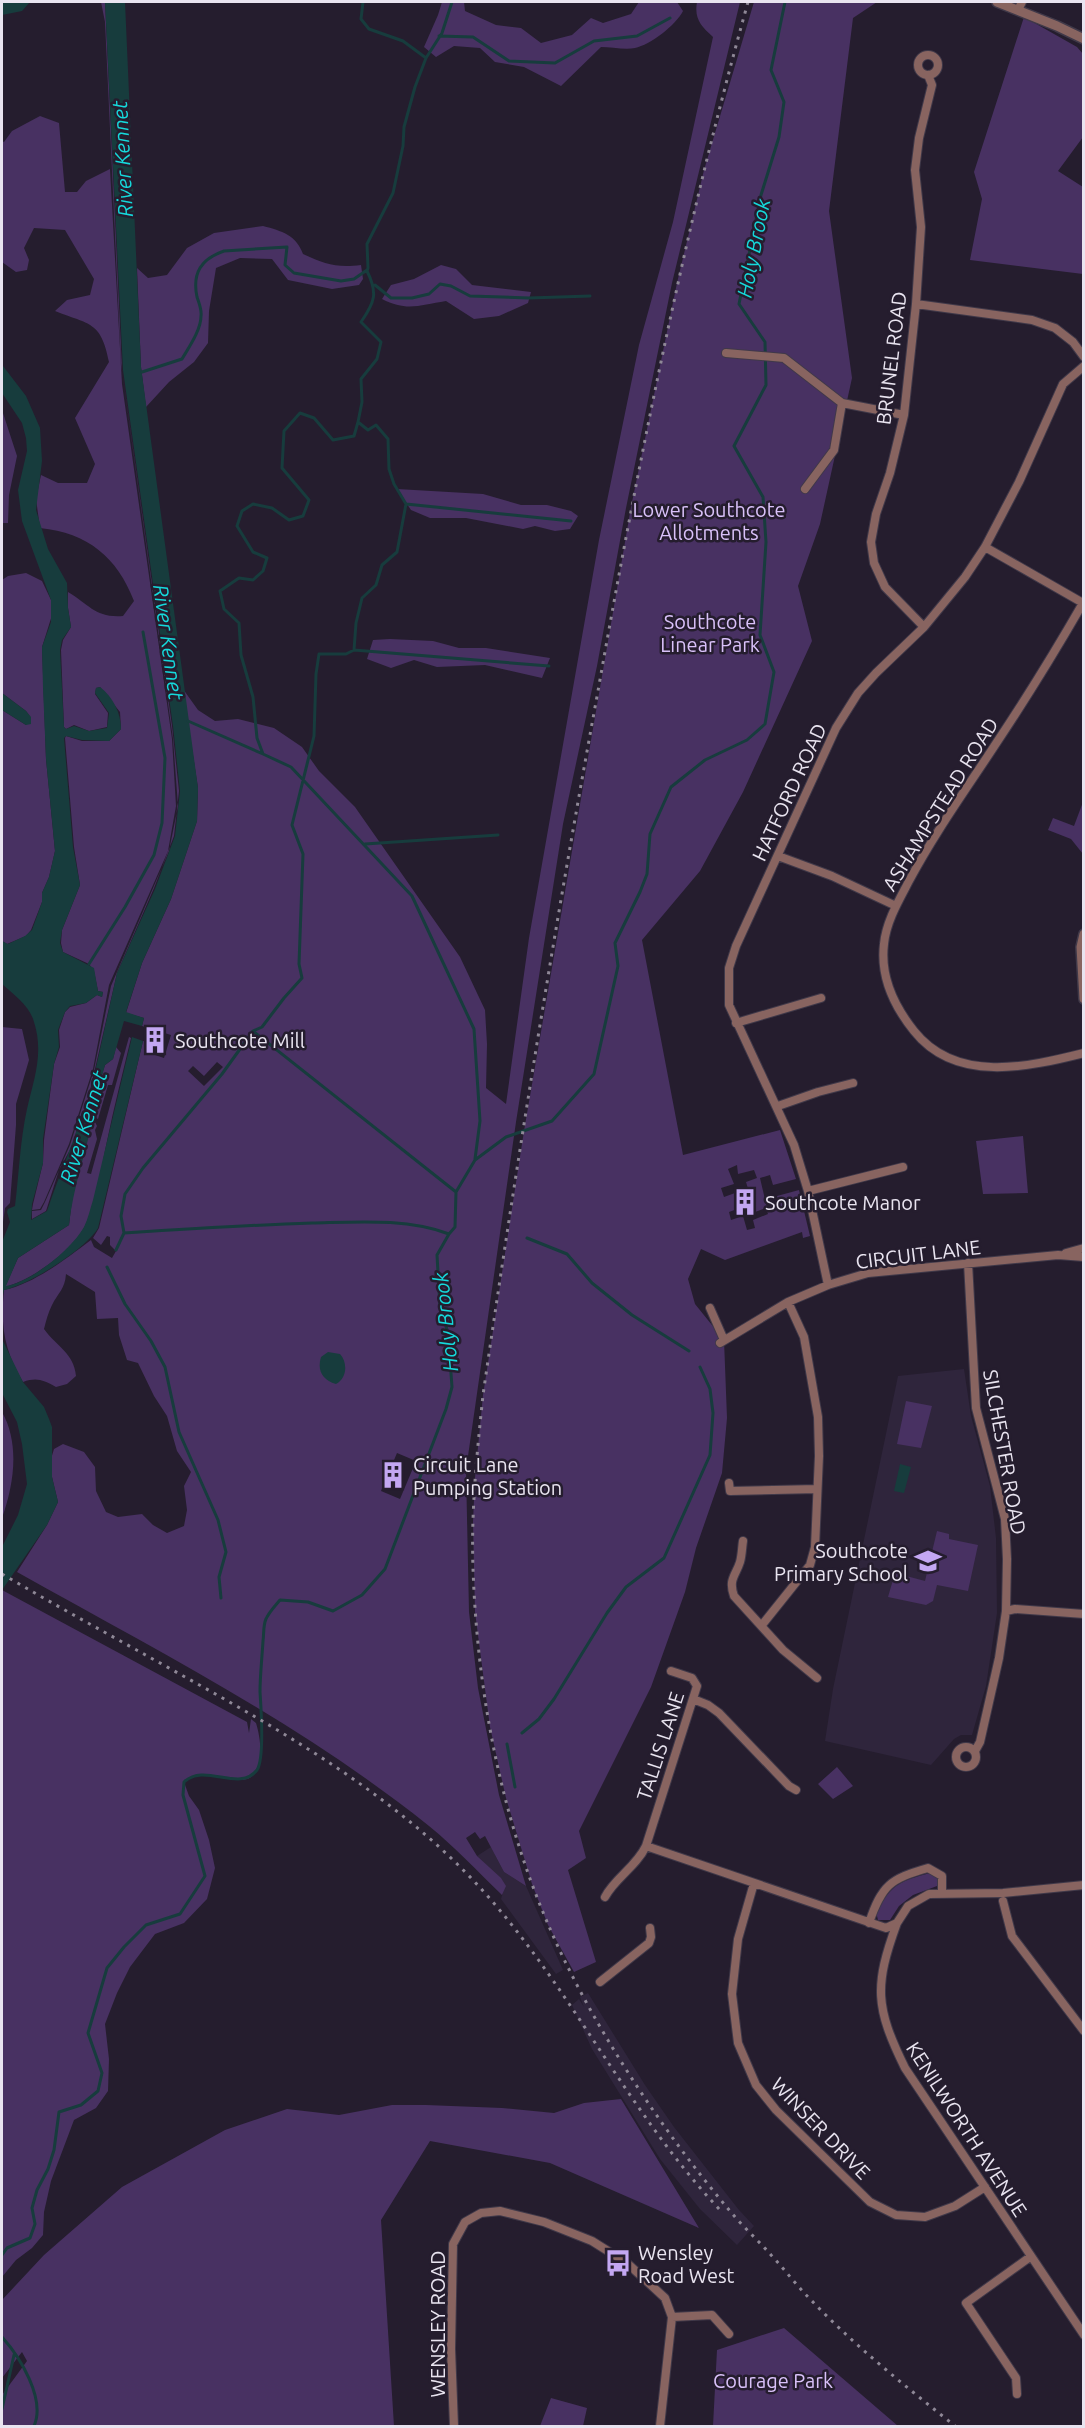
<svg xmlns="http://www.w3.org/2000/svg" width="1085" height="2428" font-family="Ubuntu,sans-serif">
<style>
.built{fill:#2f253c}
.green{fill:#483162;fill-rule:evenodd}
.water{fill:#173c3d}
.lines{fill:none;stroke-linecap:round;stroke-linejoin:round}
.stream{stroke:#173c3d;stroke-width:3}
.minor-casing{stroke:#403949;stroke-width:10}
.tertiary-casing{stroke:#403949;stroke-width:12}
.minor{stroke:#886460;stroke-width:8}
.tertiary{stroke:#886460;stroke-width:9}
.rail{stroke:#8f8897;stroke-width:3;stroke-dasharray:3 6;stroke-linecap:butt}
.labels{text-anchor:middle;dominant-baseline:central;stroke-width:5;stroke-linejoin:round;paint-order:stroke}
.street-label{font-size:20px;fill:#e9e4f0;stroke:#251d2e}
.park-label{font-size:20px;fill:#d9c1f9;stroke:#251d2e}
.poi-label{font-size:20px;fill:#e9e4f0;stroke:#251d2e;text-anchor:start}
.water-label{font-size:21px;font-style:italic;fill:#15d9db;stroke:#251d2e}
</style>
<rect width="100%" height="100%" fill="#251d2e"/>
<path class="built" d="M964,1369L971,1416L990,1486L996,1538L997,1613L986,1686L972,1735H961L954,1739L931,1765L825,1741L833,1689L898,1376Z
M491,1847L504,1872L526,1886L563,1970L556,1974L501,1899L505,1886L477,1856Z
M588,1993L645,2085L674,2127L739,2210L754,2226L737,2245L700,2209L660,2159L592,2049L572,2005L579,1999L584,2007L580,1997Z"/>
<path class="green" d="M101,2H105L122,370L172,726L179,791L174,836L154,888L117,973L86,1108L84,1113H82L72,1146L59,1170L46,1211L32,1219V1211L41,1210L45,1202L70,1145L94,1070L111,986L169,851L178,806L173,739L121,363L105,22Z
M442,2H464L465,11L496,25L521,28L541,43L572,35L591,18L603,23L631,14L639,2H677L683,11C676,25 650,45 635,48C625,50 611,47 601,47L561,86L524,67L495,62L480,48L454,46L436,57L424,47L438,15Z
M697,2H740L672,283L626,508L597,666L563,824L516,1122L466,1470L469,1612L478,1688L499,1795L526,1886L504,1872L485,1836L480,1839L475,1832L466,1838L477,1856L501,1878L506,1886L502,1895C478,1872 455,1847 429,1826C303,1725 158,1651 17,1572L47,1525L58,1502L52,1477L51,1459L54,1449L63,1444L84,1452L95,1467L96,1491L106,1512L118,1517L142,1514L153,1525L167,1533L184,1526L187,1510L184,1486L191,1472L177,1451L167,1416L154,1396L138,1363L127,1360L119,1335L118,1318L97,1319L95,1292L66,1274C65,1289 58,1293 52,1305C48,1313 46,1321 44,1329C56,1346 74,1353 76,1376L67,1384L56,1387C43,1380 37,1377 23,1382C5,1352 0,1327 4,1290C34,1284 67,1258 91,1240L94,1247L112,1258L116,1251L110,1245V1237L107,1236L101,1245L93,1238L99,1228L143,1041L158,1045L155,1055L164,1058L171,1035L142,1026L144,1018L126,1013L142,963L171,899L197,821L198,788L183,689L198,710L215,721L238,719L274,728L302,747L319,771L355,807L460,957L485,1010L487,1044L486,1088L506,1104L529,938L599,540L639,345L673,222L713,37C701,26 694,19 697,2ZM217,1062L223,1067L204,1086L188,1071L193,1066L204,1076ZM397,1453L416,1461L400,1499L381,1491Z
M754,2H877L853,18L829,211L852,378L820,524L798,586L812,641L743,792L700,871L642,940L683,1155L780,1130L796,1179L773,1185L770,1175L760,1178L767,1208L780,1206L777,1196L799,1190L810,1236L803,1238L802,1232L725,1260L701,1249L688,1279L695,1304L724,1340L727,1418L722,1473L696,1548L685,1592L651,1687L579,1831L586,1858L568,1870L596,1962L574,1972L548,1925L532,1884L506,1798L490,1727L475,1612L473,1522L475,1478L483,1395L524,1131L631,507L677,283L704,170ZM737,1165L738,1174L754,1170L757,1178L746,1182L755,1212L766,1208L768,1214L753,1220L755,1228L747,1230L743,1216L731,1220L729,1212L740,1208L735,1193L724,1197L721,1188L734,1184L728,1169Z
M1024,17L1077,47L1083,54V137L1058,171L1083,187V274L970,260L982,199L974,172Z
M40,116L59,123L65,192H77L86,181L110,169L122,384L172,739L176,806L168,851L109,985L93,1069L69,1144L44,1202L40,1209L32,1210L33,1204L43,1163L44,1140L54,1064L60,1047L59,1030L65,1012L70,1007L86,1003L97,995L102,997L103,992L98,991L94,971L89,964L63,952L61,943L62,930L80,885L74,847L65,738L66,736L82,741H109L121,729L120,712L100,687L96,688L95,694L108,713L107,727L89,731L74,725L66,729L64,727L61,650L63,640L71,627L68,608V592C90,605 95,618 123,616L134,601C117,557 88,533 40,528L36,499L41,475L58,483H87L95,464L75,418L109,362C101,321 90,325 55,311L67,300L90,295L94,279L65,230L34,228L24,248L29,260L27,270L16,272L2,262V141L4,142L12,131Z
M263,226C282,231 296,235 303,254C325,264 336,268 361,265L363,279L359,285L332,289L288,280L272,259L240,258L216,268L209,311L208,343L194,362L169,382L146,407L141,367L137,268L148,278L167,275L187,248L214,233Z
M441,265L456,269L472,285L531,292L528,303L499,316L474,319L446,301C420,305 407,312 382,299L391,285L414,279Z
M2,410L17,456L9,495L8,523H2Z
M397,489L483,494L521,505H547L571,511L578,516L570,529L555,531L535,526L523,529L466,518H430L411,510Z
M26,573L42,581L51,600L53,612L42,647L46,759L55,851L49,877L42,893V902L31,930L26,936L7,944L2,941V710L26,725L31,718L26,711L2,693V580L8,576Z
M390,639L433,641L459,648H486L550,658L542,678L485,665L437,667L414,660L391,668L367,659L373,640Z
M1083,802V854L1071,839L1048,830L1053,818L1074,826Z
M2,1027L22,1029L29,1060L16,1104V1125L10,1203L5,1208L2,1229Z
M129,1037L131,1038C123,1072 114,1106 107,1141C101,1168 97,1201 85,1226C72,1251 32,1280 5,1287L18,1258L69,1225L72,1200L101,1077L105,1065L113,1059L116,1047L121,1053L112,1085H108L98,1119L96,1118L95,1122L97,1126L95,1130L97,1139L87,1173L91,1174Z
M1023,1136L1028,1193L983,1194L976,1141Z
M906,1401L932,1406L921,1448L897,1444Z
M2,1412C20,1444 14,1484 2,1518Z
M937,1531L949,1534V1539L978,1545L968,1591L937,1585L933,1601L926,1605L888,1597L895,1573L925,1581Z
M2,1590L247,1722L249,1733L251,1719L256,1723C261,1739 268,1782 238,1780C220,1778 199,1768 184,1782L189,1796L199,1810L209,1840L215,1868L207,1899L184,1923L155,1934L130,1967L117,1993L105,2024L109,2059L108,2091L96,2108L74,2120L51,2181L44,2212L43,2235L32,2248L16,2260L2,2277Z
M837,1767L853,1786L833,1799L818,1784Z
M930,1873L939,1879L937,1886L913,1895L899,1906L890,1920H878L876,1912C892,1884 900,1881 930,1873Z
M621,2099L699,2228L550,2163L430,2141L381,2220L394,2426H2V2395L27,2361L22,2352L2,2378V2300L44,2255L122,2187L225,2130L287,2109L339,2115L392,2105H426L502,2108L554,2113L584,2103Z
M784,2328L898,2426H713L717,2350Z
M551,2398L587,2408L583,2426H540Z"/>
<path class="water" d="M2,2H30L22,11L2,15Z
M105,2H125L141,367L198,788L197,821L171,899L142,963L126,1012L144,1018L142,1026L124,1021L113,1059L105,1065L91,1116L93,1119C85,1155 73,1188 69,1225L18,1258L6,1286C31,1282 71,1250 84,1227C88,1219 90,1209 93,1200L132,1037L143,1041L98,1228C86,1249 29,1285 4,1290L2,1299V1242L10,1222L7,1212L8,1209L15,1206C19,1174 20,1141 27,1109C34,1079 44,1053 34,1022C30,1006 14,995 2,984V941L8,944L25,936L32,930L42,902V893L49,877L55,851L46,759L43,688L42,647L51,622V600L22,521L18,490L27,451L26,438L22,423L2,393V359L3,366L26,396L40,428L42,461L36,510L48,549L67,583L68,608L71,627L62,640L60,650L64,727L66,729L74,726L89,731L107,728L109,713L95,693L96,688L100,687C113,697 121,713 121,729L109,741L82,740L66,736L64,738L73,847L80,885L62,930L60,943L63,952L94,968L98,991L103,992L102,997L97,995L86,1003L70,1006L65,1012L58,1030L59,1047L54,1064L43,1139V1163L32,1204L31,1220L47,1211C58,1178 72,1147 82,1114H85L87,1108L117,973L155,889L175,836L180,791L173,726L123,370Z
M2,693L26,711L31,717V724L26,725L2,710Z
M2,1339L23,1382L44,1407L49,1419L52,1427V1477L58,1502L47,1525L2,1590V1547L18,1515L27,1484L22,1444L17,1422L2,1393Z
M328,1352L340,1354C348,1363 347,1378 336,1384C322,1380 317,1370 321,1357Z
M900,1464L911,1467L904,1493L894,1491Z"/>
<g class="lines">
<path class="stream" d="M363,2L361,19L369,29L403,41L426,58
M439,36L473,37L509,61L555,63L594,41L637,36L670,18
M375,285L391,298H412L429,294L440,284L451,286L470,296L529,298L590,296
M142,372L182,359C189,347 201,330 201,316C202,310 199,303 197,297C192,273 201,259 224,251L287,247L285,265L294,273L341,281L354,279L367,270
M358,422L354,436L333,440L314,418L300,413L284,431L282,468L309,500L303,516L289,520L272,508L253,504L242,511L237,526L253,552L267,558L263,571L253,580L239,578L220,591L224,609L239,623L241,655L253,697L257,738L263,754L291,767L412,896L474,1029L480,1121L475,1159
M406,504L571,521
M354,650L549,666
M188,721L263,754
M365,844L498,835
M89,964L125,907L154,855L162,823L165,758L143,632
M253,1031L456,1192
M124,1233L121,1216L125,1194L143,1168L222,1074L253,1031L262,1027L284,998L302,978L299,964L303,854L292,825L314,736L316,674L319,654H346L354,650L356,623L362,598L376,585L382,565L397,552L406,504L394,484L389,469L388,439L376,425L368,430L358,422L362,402L361,379L377,359L381,342L361,322C375,302 378,293 367,271L368,268L367,244L393,193L403,146L404,127L415,87L426,58L442,33L452,2
M527,1238L567,1254L592,1283L632,1315L689,1351
M116,1250L124,1233C187,1229 250,1225 312,1223C357,1222 407,1218 449,1234
M107,1267L125,1304L151,1341L165,1367L179,1432L218,1520L226,1552L219,1577L221,1598
M522,1733L539,1719L554,1699L607,1613L626,1587L664,1558L710,1455L713,1413L710,1389L700,1367
M507,1744L515,1787
M2,2255L7,2248L30,2238L35,2224L32,2208L37,2190L48,2169L54,2150L59,2112L81,2105L98,2091L102,2073L88,2033L107,1968L124,1947L146,1925L180,1914L205,1876L183,1795L184,1782C205,1762 239,1793 257,1770C265,1758 261,1708 260,1692C260,1676 262,1658 263,1641C264,1635 263,1625 266,1619C269,1612 275,1606 280,1600L308,1602L333,1611L362,1595L385,1569L446,1409L452,1387L448,1333L440,1307L437,1255L449,1234L455,1227L456,1192L475,1160L506,1137L552,1121L594,1074L618,966L615,943L640,892L647,874L650,834L671,787L705,760L747,740L765,724L774,672L760,635L766,542L763,497L734,446L766,385L765,342L739,304L761,195L779,137L784,102L771,70L785,2
M2,2337C20,2357 46,2399 34,2426
M2,2409L14,2355"/>
<defs>
<path id="minor" d="M1018,10L1022,2
M918 65a10 10 0 1 1 20 0a10 10 0 1 1-20 0Z
M916,304L1032,320L1055,328L1073,342L1084,357
M726,353L784,358L842,403L904,415
M805,489L834,450L842,403
M985,547L1083,603C1056,650 1027,697 997,742C967,788 935,832 909,881C899,900 886,922 884,944C880,977 894,1006 914,1031C956,1084 1028,1067 1084,1053
M924,627L885,587L874,563L871,542L876,514L890,473L904,415L916,304L921,227L915,170L919,138L932,85L928,75
M778,856L832,876L896,906
M736,1023L821,998
M778,1106L818,1092L853,1083
M808,1191L903,1167
M1066,1253L1084,1248
M968,1263L976,1408L1005,1519L1007,1559L1006,1611L999,1658L980,1742L975,1751
M828,1285L808,1191L794,1145L729,1005V968L736,946L836,728L858,693L876,673L924,627L965,577L985,547L1019,482L1063,384L1084,366
M710,1308L724,1340
M720,1343L788,1302L828,1285L868,1273L1058,1255L1084,1257
M729,1483L730,1491L817,1489
M743,1541C742,1547 742,1555 740,1562C736,1575 728,1579 734,1596L783,1650L817,1678
M1006,1611L1015,1609L1084,1614
M762,1625L810,1565L815,1547L819,1456L818,1417L804,1337L788,1302
M693,1699L708,1705L719,1713L789,1786L796,1790
M956 1757a10 10 0 1 1 20 0a10 10 0 1 1-20 0Z
M646,1846L697,1686L692,1678L671,1671
M754,1883L738,1939L732,1994L738,2043L756,2085L776,2110L870,2202L896,2215L925,2217L955,2206L985,2187
M605,1897C615,1878 636,1867 646,1846L886,1928L897,1923L908,1906L929,1894L1003,1893L1084,1885
M1003,1901L1012,1936L1084,2031
M869,1923C882,1885 890,1879 928,1868L942,1876V1893
M897,1923C874,1986 875,2007 905,2068L1084,2335
M600,1982L649,1943L651,1937L650,1928
M672,2317L712,2315L729,2334
M1017,2394L1016,2378L966,2303L1030,2257
M454,2426L451,2349L453,2244L465,2222L481,2213L500,2211L544,2222L592,2241L627,2263L665,2298L672,2317L660,2426"/>
<path id="tertiary" d="M997,2L1057,26L1084,39
M1084,934L1081,947L1084,999"/>
</defs>
<use href="#minor" class="minor-casing"/>
<use href="#tertiary" class="tertiary-casing"/>
<use href="#minor" class="minor"/>
<use href="#tertiary" class="tertiary"/>
<path class="rail" d="M748,2C685,228 639,459 598,691C555,925 517,1160 483,1395C477,1453 471,1510 473,1568C477,1689 500,1813 548,1924C589,2021 662,2131 730,2211C743,2227 758,2240 771,2255C785,2270 797,2286 811,2300C855,2346 905,2386 955,2426
M2,1574C65,1611 130,1646 194,1682C298,1740 404,1803 484,1892C573,1991 629,2114 721,2211"/>
</g>
<defs>
<symbol id="building-bare" viewBox="-9 -9 18 18"><path d="M-4-6H4V6H1V3H-1V6H-4ZM-2.5-4.3h1.7v1.8h-1.7ZM.8-4.3h1.7v1.8H.8ZM-2.5-1h1.7V.8h-1.7ZM.8-1h1.7V.8H.8Z" fill="#c3a7f2" stroke="#251d2e" stroke-width="2.5" paint-order="stroke"/></symbol>
<symbol id="school-bare" viewBox="-9 -9 18 18"><path d="M0-5L7-2L0 1L-7-2ZM-4 1L0 2.5L4 1V4Q0 6-4 4Z" fill="#c3a7f2" stroke="#251d2e" stroke-width="2.5" paint-order="stroke"/></symbol>
<symbol id="bus-bare" viewBox="-9 -9 18 18"><path d="M-5-6H5V4H4V6H2V4H-2V6H-4V4H-5ZM-3.5-4V0h7V-4ZM-3.5 1.2v1.5H-2V1.2ZM2 1.2v1.5H3.5V1.2Z" fill="#c3a7f2" stroke="#251d2e" stroke-width="2.5" paint-order="stroke"/></symbol>
</defs>
<g fill-rule="evenodd">
<use href="#building-bare" x="136" y="1021" width="38" height="38"/>
<use href="#building-bare" x="726" y="1183" width="38" height="38"/>
<use href="#building-bare" x="374" y="1456" width="38" height="38"/>
<use href="#school-bare" x="909" y="1542" width="38" height="38"/>
<use href="#bus-bare" x="599" y="2244" width="38" height="38"/>
</g>
<g class="labels">
<g class="street-label">
<text transform="translate(891 358) rotate(-83)">BRUNEL ROAD</text>
<text transform="translate(789 792) rotate(-65)">HATFORD ROAD</text>
<text transform="translate(940 804) rotate(-58)">ASHAMPSTEAD ROAD</text>
<text transform="translate(918 1254) rotate(-7)">CIRCUIT LANE</text>
<text transform="translate(1005 1452) rotate(80)">SILCHESTER ROAD</text>
<text transform="translate(660 1746) rotate(-72)">TALLIS LANE</text>
<text transform="translate(821 2128) rotate(46)">WINSER DRIVE</text>
<text transform="translate(967 2129) rotate(57)">KENILWORTH AVENUE</text>
<text transform="translate(437 2324) rotate(-90)">WENSLEY ROAD</text>
</g>
<g class="park-label">
<text x="709" y="509">Lower Southcote<tspan x="709" dy="23">Allotments</tspan></text>
<text x="710" y="621">Southcote<tspan x="710" dy="23">Linear Park</tspan></text>
<text x="773" y="2380">Courage Park</text>
</g>
<g class="poi-label">
<text x="175" y="1040">Southcote Mill</text>
<text x="765" y="1202">Southcote Manor</text>
<text x="413" y="1464">Circuit Lane<tspan x="413" dy="23">Pumping Station</tspan></text>
<text x="908" y="1550" text-anchor="end">Southcote<tspan x="908" dy="23">Primary School</tspan></text>
<text x="638" y="2252">Wensley<tspan x="638" dy="23">Road West</tspan></text>
</g>
<g class="water-label">
<text transform="translate(122 159) rotate(-93)">River Kennet</text>
<text transform="translate(753 248) rotate(-79)">Holy Brook</text>
<text transform="translate(169 642) rotate(82)">River Kennet</text>
<text transform="translate(83 1127) rotate(-73)">River Kennet</text>
<text transform="translate(445 1322) rotate(-96)">Holy Brook</text>
</g>
</g>
<rect width="1085" height="2428" fill="none" stroke="#e9e4f0" stroke-width="6"/>
</svg>
